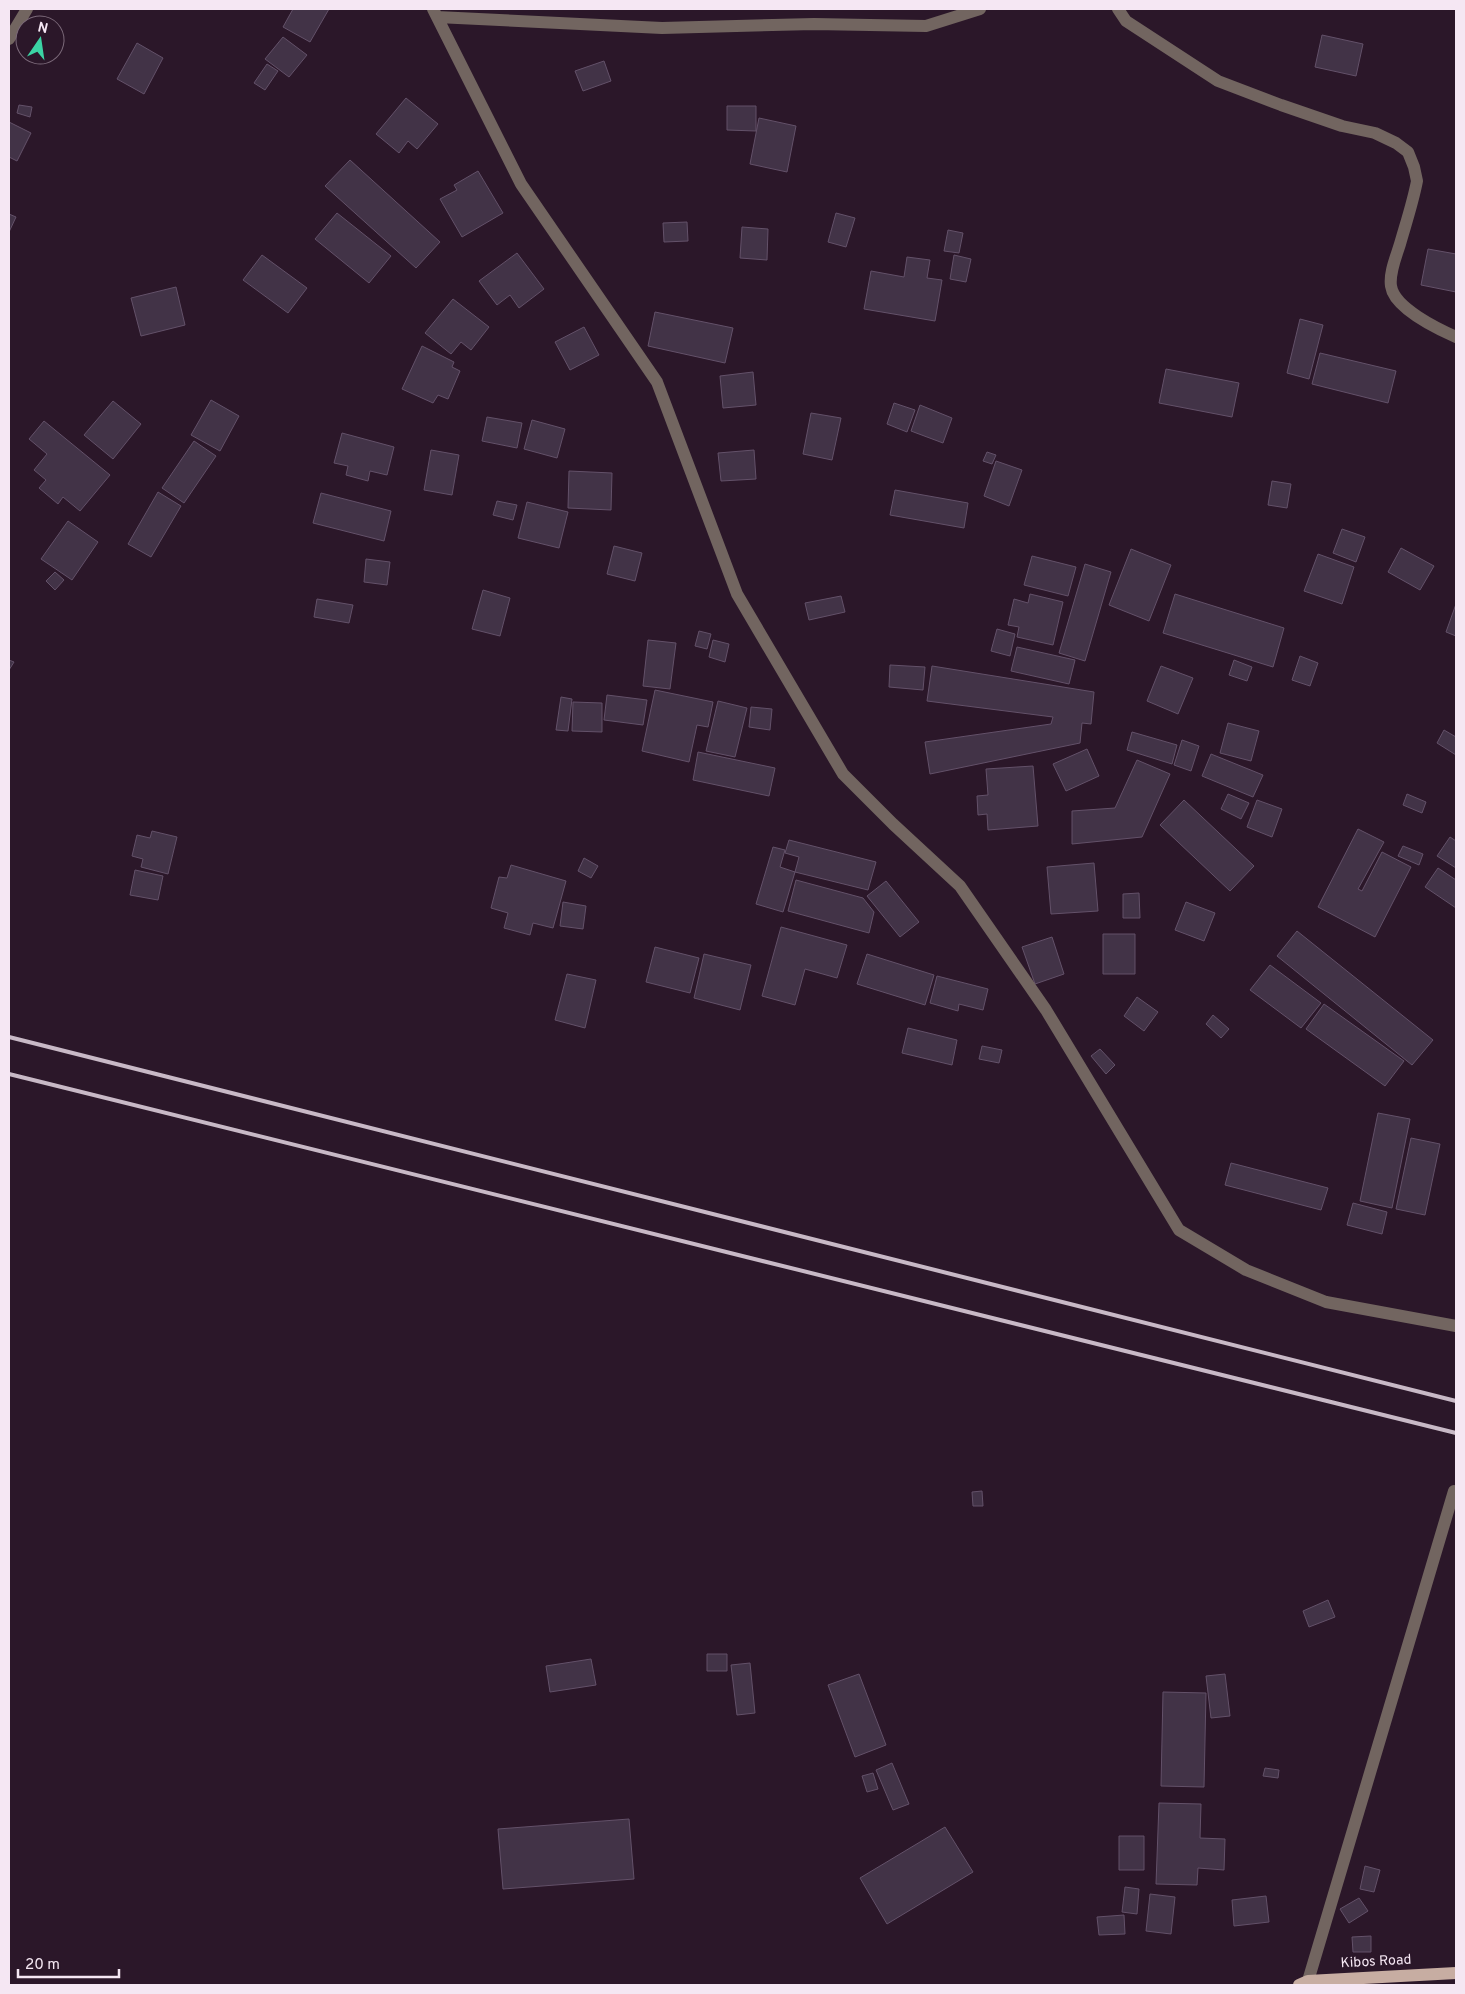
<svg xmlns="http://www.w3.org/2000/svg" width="1465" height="1994" font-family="Overpass,sans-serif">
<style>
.building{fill:#423347;stroke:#635169}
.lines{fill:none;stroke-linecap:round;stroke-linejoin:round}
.minor{stroke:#726560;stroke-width:12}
.major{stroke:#c7ada2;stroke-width:12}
.rail{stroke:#c8b9c6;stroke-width:4}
.labels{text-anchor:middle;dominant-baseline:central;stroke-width:4;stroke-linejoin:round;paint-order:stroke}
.street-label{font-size:14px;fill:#f5e7f3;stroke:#2b1729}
</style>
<rect width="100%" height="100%" fill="#2b1729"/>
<path class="building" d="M293,9H329L310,42L283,27Z
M1322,35L1363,44L1356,76L1315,67Z
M283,37L307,55L289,77L265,59Z
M137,43L163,58L144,94L117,79Z
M604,61L611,81L583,91L575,71Z
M267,64L278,71L265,90L254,83Z
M406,98L438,124L417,149L408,141L399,153L376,134Z
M19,105L32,107L30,117L17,113Z
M727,106H756V131L727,130Z
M759,118L796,126L787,172L750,164Z
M9,122L31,133L17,161L9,157Z
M350,160L440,242L416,268L325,186Z
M478,171L503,213L462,237L440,199L457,190L454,185Z
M337,213L391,256L369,283L315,239Z
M836,213L855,218L846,247L828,242Z
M9,214L16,217L9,232Z
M687,222L688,241L664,242L663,223Z
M742,227L768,229L767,260L740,258Z
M948,230L963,233L959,253L944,251Z
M1428,249L1456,254V292L1421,285Z
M517,253L544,289L519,308L510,295L497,305L479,281Z
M262,255L307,288L288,313L243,280Z
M954,255L971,259L966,282L950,279Z
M907,257L930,260L927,278L942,280L935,321L864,309L871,271L904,277Z
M176,287L185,325L141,336L131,298Z
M453,299L489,327L471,350L461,342L451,354L425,333Z
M655,312L733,328L725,363L648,346Z
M1300,319L1323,325L1309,379L1287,373Z
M584,327L599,355L570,370L555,342Z
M422,346L454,362L452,367L460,371L448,399L438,395L433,403L402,389Z
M1320,353L1396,371L1388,403L1312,384Z
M1166,369L1239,383L1232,417L1159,403Z
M753,372L756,405L723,408L720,376Z
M211,400L239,416L220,451L191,435Z
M113,401L141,424L113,459L84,435Z
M894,403L915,410L907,432L887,424Z
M920,405L952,418L943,443L911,431Z
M811,413L841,418L832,460L803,454Z
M487,417L522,423L517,448L482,441Z
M532,420L565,429L557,458L524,449Z
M44,421L110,475L80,511L63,497L58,504L39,488L46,480L34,470L47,454L29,439Z
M342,433L394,447L387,475L370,471L368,481L346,475L348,466L334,463Z
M194,441L216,456L184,503L162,488Z
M431,450L459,455L452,495L424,490Z
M754,450L756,479L721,481L718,453Z
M987,452L996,455L992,464L983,461Z
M996,461L1022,470L1009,506L984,496Z
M569,471L612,473L611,510L568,508Z
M1272,481L1291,484L1287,508L1268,505Z
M895,490L968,503L964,528L890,515Z
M158,492L181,506L151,557L128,544Z
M321,493L391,511L384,541L313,523Z
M497,501L517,505L513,520L493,515Z
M527,502L568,512L559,548L518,538Z
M68,521L98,542L72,580L41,559Z
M1342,529L1365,537L1356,562L1333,553Z
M614,546L642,553L635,581L607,574Z
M1401,548L1434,566L1420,590L1388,572Z
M1131,549L1171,565L1149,621L1109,605Z
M1318,554L1354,567L1342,604L1304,591Z
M1032,556L1076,567L1068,596L1024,585Z
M366,559L390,562L387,585L364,582Z
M1085,564L1111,572L1085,661L1059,653Z
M55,572L64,580L55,590L46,581Z
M483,590L510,598L500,636L472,629Z
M1030,594L1063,602L1053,645L1017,637L1019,627L1008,625L1014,599L1028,603Z
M1175,594L1284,628L1273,667L1163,633Z
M841,596L845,612L809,620L805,603Z
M317,599L353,605L349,623L314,617Z
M1456,604V636L1446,632Z
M997,629L1015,634L1010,656L991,651Z
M699,631L711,634L707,649L695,646Z
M648,640L676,643L670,689L643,686Z
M713,640L729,644L725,662L709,657Z
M1017,647L1075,660L1069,684L1011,671Z
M1300,656L1318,663L1310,686L1292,680Z
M9,660L14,662L9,670Z
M1234,660L1252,667L1247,681L1229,675Z
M890,665L925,667L923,690L889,687Z
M932,666L1094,692L1091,724L1082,723L1080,743L930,774L925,742L1051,724L1053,717L927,701Z
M1161,666L1193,678L1178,714L1147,701Z
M655,690L713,702L708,727L697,725L689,762L642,751Z
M607,695L647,700L643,725L604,720Z
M561,697L572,699L568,731L556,730Z
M718,701L747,708L735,757L706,751Z
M573,702L602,703V732L572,731Z
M751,707L772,709L770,730L749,727Z
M1228,723L1259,731L1251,761L1220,753Z
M1444,730L1456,737V755L1437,743Z
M1132,732L1177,745L1172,764L1127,750Z
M1182,740L1199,746L1191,771L1174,765Z
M1087,749L1099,776L1066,791L1053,764Z
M698,752L775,768L769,796L693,780Z
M1211,754L1263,775L1253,797L1202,776Z
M1137,760L1170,774L1142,837L1072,844V811L1115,808Z
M1033,766L1038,826L988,830L987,814L978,815L977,796L988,795L986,769Z
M1228,794L1249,803L1241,819L1221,809Z
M1407,794L1426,802L1422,813L1403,805Z
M1184,800L1254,866L1230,891L1160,825Z
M1257,800L1282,809L1272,837L1247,827Z
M1358,829L1384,842L1358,889L1362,891L1382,852L1411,867L1375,937L1318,907Z
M152,831L177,837L168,874L141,867L143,859L132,856L137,835L150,838Z
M1450,837L1456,841V868L1437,856Z
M789,840L876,862L868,890L795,872L799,857L785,853Z
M1403,846L1423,854L1419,865L1398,856Z
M773,847L785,850L780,867L795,872L783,912L756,904Z
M584,858L598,866L591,878L578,871Z
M1094,863L1098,911L1051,914L1047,867Z
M511,865L566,881L553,928L533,923L530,935L504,928L508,913L491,908L499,877L507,878Z
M1438,868L1456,880V908L1425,887Z
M135,870L163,876L158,900L130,895Z
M796,880L863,898L874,912L869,933L788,911Z
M886,881L919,922L900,937L867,896Z
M1139,893L1140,918H1123V894Z
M563,902L586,906L583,929L560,926Z
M1186,902L1215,913L1204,941L1175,930Z
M781,927L847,945L837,978L805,969L795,1005L762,996Z
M1297,931L1433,1040L1412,1065L1277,956Z
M1103,934H1135V974H1103Z
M1052,937L1064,974L1035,984L1022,947Z
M655,947L699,958L690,993L646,982Z
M704,954L751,965L740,1010L694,998Z
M867,954L934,975L925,1005L857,984Z
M1270,965L1321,1003L1301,1028L1250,990Z
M567,974L596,980L585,1028L555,1020Z
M937,976L988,989L983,1010L959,1004L958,1011L930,1003Z
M1137,997L1158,1012L1144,1031L1124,1016Z
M1324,1004L1404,1061L1385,1086L1306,1029Z
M1213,1015L1229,1029L1221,1038L1206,1024Z
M908,1028L957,1040L952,1065L902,1053Z
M982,1046L1002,1050L999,1063L979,1059Z
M1100,1049L1115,1065L1106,1074L1091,1056Z
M1378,1113L1410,1119L1392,1208L1360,1201Z
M1411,1138L1440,1144L1425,1215L1396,1209Z
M1231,1163L1328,1188L1321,1210L1225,1185Z
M1353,1203L1387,1212L1382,1234L1347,1225Z
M982,1491L983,1506H973L972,1492Z
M1328,1600L1335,1617L1309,1627L1303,1611Z
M707,1654H727V1671H707Z
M591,1659L596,1685L550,1692L546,1666Z
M750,1663L755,1713L737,1715L731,1665Z
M859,1674L886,1745L855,1757L828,1685Z
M1225,1674L1230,1716L1211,1718L1206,1676Z
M1163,1692L1206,1693L1204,1787L1161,1786Z
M892,1763L909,1804L893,1810L876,1770Z
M1265,1768L1279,1770L1278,1778L1263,1776Z
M873,1773L878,1789L867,1792L862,1776Z
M1159,1803L1201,1804L1200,1838L1225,1839L1224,1870L1198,1868L1197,1885L1156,1884Z
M629,1819L634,1879L503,1889L498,1829Z
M945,1827L973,1872L887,1924L860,1878Z
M1119,1836H1144V1870H1119Z
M1365,1866L1380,1870L1374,1892L1360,1889Z
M1125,1887L1139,1889L1137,1914L1122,1912Z
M1150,1894L1175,1897L1171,1934L1146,1931Z
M1266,1896L1269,1922L1234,1926L1232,1900Z
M1359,1898L1368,1911L1349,1923L1340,1909Z
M1124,1915L1125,1934L1099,1935L1097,1917Z
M1371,1936V1952H1353L1352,1937Z"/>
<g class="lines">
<path class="minor" d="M433,9L521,184L657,382L737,594L843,774L893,824L960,886L1046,1010L1179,1230L1246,1270L1326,1302L1456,1326
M1118,9L1126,21L1218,81L1281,105L1342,126L1375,133L1396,143L1408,152L1414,167L1417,181C1413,202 1406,223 1400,244C1396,257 1389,273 1391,286C1394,308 1438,329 1456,337
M437,17L662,28L814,24L926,26L980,9
M9,39L27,9
M1308,1981L1454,1491"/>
<path class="major" d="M1299,1985L1308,1981L1456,1973"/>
<path class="rail" d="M9,1037L1456,1401
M9,1074L1456,1433"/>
</g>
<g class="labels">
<g class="street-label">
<text transform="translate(1376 1962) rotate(-3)">Kibos Road</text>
</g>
</g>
<rect width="1465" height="1994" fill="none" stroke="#f5e7f3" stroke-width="20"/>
<g transform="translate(40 40) rotate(13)"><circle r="24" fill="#2b1729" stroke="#7c6a7a"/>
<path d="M0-4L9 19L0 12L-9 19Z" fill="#3bd4a4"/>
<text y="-8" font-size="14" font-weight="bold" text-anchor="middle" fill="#f5e7f3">N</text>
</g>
<path d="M18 1969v8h101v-8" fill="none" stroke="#f5e7f3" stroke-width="2.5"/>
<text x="25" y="1969" font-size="15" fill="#f5e7f3" stroke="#2b1729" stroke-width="4" paint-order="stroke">20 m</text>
</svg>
